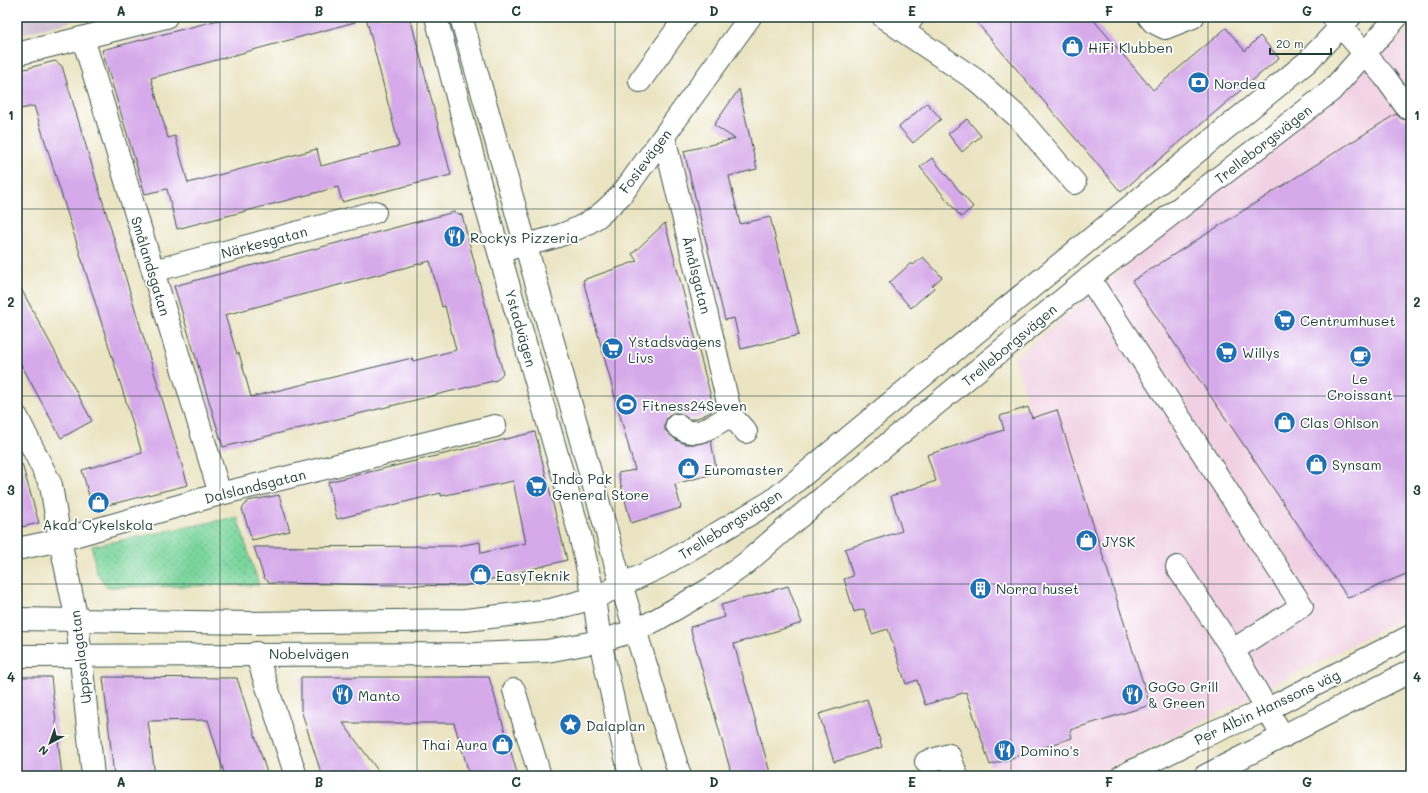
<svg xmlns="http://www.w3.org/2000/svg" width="1428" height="793" font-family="Mali,sans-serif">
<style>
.built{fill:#f1d0e3}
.industrial{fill:#cebed1}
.grass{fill:url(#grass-dots);stroke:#4d8a68}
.building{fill:#d5a9ea;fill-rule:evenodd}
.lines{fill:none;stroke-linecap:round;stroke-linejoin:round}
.minor-casing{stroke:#3e5649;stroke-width:24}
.major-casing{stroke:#3e5649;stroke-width:24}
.minor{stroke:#fff;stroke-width:22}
.major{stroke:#fff;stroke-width:22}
.grid{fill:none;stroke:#1f3d34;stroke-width:1;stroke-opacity:0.55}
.labels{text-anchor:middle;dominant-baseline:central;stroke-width:3.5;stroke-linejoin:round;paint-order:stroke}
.poi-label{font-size:14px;fill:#1f3d34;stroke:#fff;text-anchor:start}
.street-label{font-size:14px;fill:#1f3d34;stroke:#fff}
.neatline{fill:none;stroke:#1f3d34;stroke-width:1.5}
.grid-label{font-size:13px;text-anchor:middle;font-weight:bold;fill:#1f3d34}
</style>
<defs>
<pattern id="grass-dots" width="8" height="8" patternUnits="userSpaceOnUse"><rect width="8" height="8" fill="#7bd69d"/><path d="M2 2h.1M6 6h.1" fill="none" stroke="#64af81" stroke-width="1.8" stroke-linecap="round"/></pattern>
</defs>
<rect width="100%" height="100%" fill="#fff"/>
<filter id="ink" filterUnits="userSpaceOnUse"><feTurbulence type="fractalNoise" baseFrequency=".025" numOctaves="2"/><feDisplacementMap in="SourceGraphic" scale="8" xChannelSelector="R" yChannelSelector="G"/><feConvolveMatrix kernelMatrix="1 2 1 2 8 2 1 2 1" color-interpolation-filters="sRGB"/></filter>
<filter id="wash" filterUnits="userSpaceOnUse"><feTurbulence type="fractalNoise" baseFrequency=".012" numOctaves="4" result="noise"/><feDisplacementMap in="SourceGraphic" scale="16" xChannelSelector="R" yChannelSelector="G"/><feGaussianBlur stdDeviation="0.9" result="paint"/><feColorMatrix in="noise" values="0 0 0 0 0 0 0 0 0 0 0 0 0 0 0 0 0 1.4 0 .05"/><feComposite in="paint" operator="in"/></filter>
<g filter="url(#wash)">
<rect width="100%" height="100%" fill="#ebe4c3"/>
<path class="built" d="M1411,29V614L1141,753L1090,776H994L966,692L1032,418L1015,358Z"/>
<path class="industrial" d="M17,17H89L17,35Z"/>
<path class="grass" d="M237,517L259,585L107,587L96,572L92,546Z"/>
<g id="blocks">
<path class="building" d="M230,17H354L355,22L151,78L168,138L175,136L188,183L317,149L321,166L399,146L366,17H410L451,175L342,202L338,187L177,229L167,189L145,194L102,50Z
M972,17H1091L1153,90L1226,28L1245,51L1260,36L1279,58L1121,192Z
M55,61L62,66L188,485L96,508L93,495L89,496L82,470L142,453L34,106L17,110V71Z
M739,89L757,169L729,176L740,224L770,217L799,335L741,349L734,318L725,320L684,151L735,139L714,125Z
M927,103L941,119L913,143L899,127Z
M1396,114L1402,119H1411V572L1348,598L1132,281Z
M967,119L981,136L962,152L948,134Z
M932,158L973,207L961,217L920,167Z
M454,212L462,215L503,373L497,380L223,447L174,286ZM430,261L442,307L445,306L456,350L413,361L412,358L251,397L239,353L237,354L225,315Z
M665,223L711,397V412L695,419H689L679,413H672L667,418L665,423V430L676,440L686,444H697L711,441L717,473L675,484L681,508L631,523L618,473L635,470L583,280L637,261L632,254Z
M923,257L942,277L932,286L934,288L911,308L889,283L911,263L913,265Z
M17,281L92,421L61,438L17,357Z
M1028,407L1032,418L1057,410L1150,705L1070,730L1072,738L990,765L966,692L925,705L917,680L906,684L888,629L872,634L864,609L854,612L844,579L853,576L845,549L902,531L891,496L936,481L927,455L1004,430L1000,416Z
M535,432L567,560L464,586L270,583L264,578L254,547L457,546L480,542L481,553L526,543L513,481L441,496V493L337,519L328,482Z
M17,464H22L39,523L17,528Z
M279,495L290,531L252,540L242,509L248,501Z
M788,586L802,623L734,644L771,776H732L690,627L725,617L721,605Z
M17,677H51L62,776H19L17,758Z
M103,677L237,678L268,776H225L208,720L148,721L155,776H114Z
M301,677H489L518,776H470L454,723H343L382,776H322L301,710Z
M867,699L882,747L834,762L819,714Z"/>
</g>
</g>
<g filter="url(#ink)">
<use href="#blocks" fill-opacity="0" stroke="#3e5649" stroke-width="1"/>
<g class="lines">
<defs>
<path id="minor" d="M883,17L903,31L913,17
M1149,17L1153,22L1165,28L1193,17
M1333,17L1385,77L1407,108
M903,31L976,80L1019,118L1075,183
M83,38L220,494
M17,54L166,17
M640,81L686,17
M664,137L731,415L746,432
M499,251C532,243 569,237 597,217C606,210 614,202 622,194L750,17
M153,271L375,212
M1089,278L1302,606L1233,650
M17,417L51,485L60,540L77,621L93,776
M677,425C694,442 714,425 731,415
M17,549L60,540L220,494L495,426
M1177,567L1233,650L1283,737
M256,653L296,776
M514,690L540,776
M926,762L949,755L957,776
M1122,776L1197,739L1268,709L1411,636
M1205,776L1411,671"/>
<path id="major" d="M436,17L485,203L580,535L594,598L600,641L630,776
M461,17L603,518L621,584L680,776
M17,619L250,623L466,620L550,610L594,598L660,567L772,501L911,386L1307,62L1350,17
M17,656L476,654L547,651L600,641L634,631L656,620L710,589L745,564L792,523L1089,278L1331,91L1397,17"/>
</defs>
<use href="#minor" class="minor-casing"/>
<use href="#major" class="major-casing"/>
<use href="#minor" class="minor"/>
<use href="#major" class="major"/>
</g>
</g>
<path class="grid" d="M220,17V776M417,17V776M615,17V776M813,17V776M1011,17V776M1208,17V776M17,209H1411M17,396H1411M17,584H1411"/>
<defs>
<symbol id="shop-disc" viewBox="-11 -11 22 22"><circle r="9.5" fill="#1f6fb2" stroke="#fff"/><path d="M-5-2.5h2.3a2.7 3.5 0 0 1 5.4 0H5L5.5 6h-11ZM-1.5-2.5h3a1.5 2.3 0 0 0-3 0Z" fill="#fff"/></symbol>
<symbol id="bank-disc" viewBox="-11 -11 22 22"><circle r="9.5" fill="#1f6fb2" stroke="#fff"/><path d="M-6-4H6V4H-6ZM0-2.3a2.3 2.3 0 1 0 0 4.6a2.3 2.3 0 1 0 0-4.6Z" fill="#fff"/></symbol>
<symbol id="restaurant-disc" viewBox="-11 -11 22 22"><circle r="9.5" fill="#1f6fb2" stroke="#fff"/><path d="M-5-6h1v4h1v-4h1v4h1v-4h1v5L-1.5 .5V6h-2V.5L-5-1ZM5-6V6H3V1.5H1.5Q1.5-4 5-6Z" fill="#fff"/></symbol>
<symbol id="supermarket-disc" viewBox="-11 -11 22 22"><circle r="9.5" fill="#1f6fb2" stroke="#fff"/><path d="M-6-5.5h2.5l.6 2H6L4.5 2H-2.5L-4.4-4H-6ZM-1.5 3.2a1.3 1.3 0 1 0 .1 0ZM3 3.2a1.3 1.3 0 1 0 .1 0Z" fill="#fff"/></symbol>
<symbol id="cafe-disc" viewBox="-11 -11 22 22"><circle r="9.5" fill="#1f6fb2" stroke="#fff"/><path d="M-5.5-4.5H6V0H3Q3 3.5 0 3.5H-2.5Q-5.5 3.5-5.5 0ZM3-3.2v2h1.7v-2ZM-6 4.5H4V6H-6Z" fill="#fff"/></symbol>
<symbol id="stadium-disc" viewBox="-11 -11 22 22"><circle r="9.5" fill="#1f6fb2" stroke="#fff"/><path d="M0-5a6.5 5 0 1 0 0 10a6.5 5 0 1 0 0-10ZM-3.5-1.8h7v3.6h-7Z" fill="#fff"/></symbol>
<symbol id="building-disc" viewBox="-11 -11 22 22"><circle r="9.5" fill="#1f6fb2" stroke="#fff"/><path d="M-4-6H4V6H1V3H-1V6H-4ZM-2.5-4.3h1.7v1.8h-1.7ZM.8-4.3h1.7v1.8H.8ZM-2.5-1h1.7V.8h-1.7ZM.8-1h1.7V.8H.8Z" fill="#fff"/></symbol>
<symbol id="sight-disc" viewBox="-11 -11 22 22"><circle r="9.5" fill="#1f6fb2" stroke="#fff"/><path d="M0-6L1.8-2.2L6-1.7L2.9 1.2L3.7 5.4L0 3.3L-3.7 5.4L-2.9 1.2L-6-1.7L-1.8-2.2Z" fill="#fff"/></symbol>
</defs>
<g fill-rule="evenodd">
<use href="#shop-disc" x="1060" y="34" width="25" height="25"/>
<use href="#bank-disc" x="1186" y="70" width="25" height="25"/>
<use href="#restaurant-disc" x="442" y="224" width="25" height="25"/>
<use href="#supermarket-disc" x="1272" y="308" width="25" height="25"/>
<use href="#supermarket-disc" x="600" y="336" width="25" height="25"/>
<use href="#supermarket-disc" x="1214" y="340" width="25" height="25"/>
<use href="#cafe-disc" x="1348" y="344" width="25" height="25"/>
<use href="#stadium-disc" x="614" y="392" width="25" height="25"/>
<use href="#shop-disc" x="1272" y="410" width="25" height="25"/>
<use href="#shop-disc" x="1304" y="452" width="25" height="25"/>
<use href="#shop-disc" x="676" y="456" width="25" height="25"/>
<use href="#supermarket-disc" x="524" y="474" width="25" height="25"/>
<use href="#shop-disc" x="86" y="490" width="25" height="25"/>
<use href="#shop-disc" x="1074" y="528" width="25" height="25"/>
<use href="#shop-disc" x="468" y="562" width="25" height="25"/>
<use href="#building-disc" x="968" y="576" width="25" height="25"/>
<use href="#restaurant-disc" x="1120" y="682" width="25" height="25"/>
<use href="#restaurant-disc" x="330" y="682" width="25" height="25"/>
<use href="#sight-disc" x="558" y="712" width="25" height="25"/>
<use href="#shop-disc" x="490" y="732" width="25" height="25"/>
<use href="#restaurant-disc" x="992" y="738" width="25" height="25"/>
</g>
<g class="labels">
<g class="poi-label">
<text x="1088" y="47">HiFi Klubben</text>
<text x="1214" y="83">Nordea</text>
<text x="470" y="237">Rockys Pizzeria</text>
<text x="1300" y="320">Centrumhuset</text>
<text x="628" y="341">Ystadsvägens<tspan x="628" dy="16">Livs</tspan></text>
<text x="1242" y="352">Willys</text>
<text x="1360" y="378" text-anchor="middle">Le<tspan x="1360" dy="16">Croissant</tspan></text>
<text x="642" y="405">Fitness24Seven</text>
<text x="1300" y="422">Clas Ohlson</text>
<text x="1332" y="464">Synsam</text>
<text x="704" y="469">Euromaster</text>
<text x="552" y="478">Indo Pak<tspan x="552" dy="16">General Store</tspan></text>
<text x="98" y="524" text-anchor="middle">Akad Cykelskola</text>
<text x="1102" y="541">JYSK</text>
<text x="496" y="575">EasyTeknik</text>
<text x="996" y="588">Norra huset</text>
<text x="1148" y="686">GoGo Grill<tspan x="1148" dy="16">&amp; Green</tspan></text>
<text x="358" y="695">Manto</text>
<text x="586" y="725">Dalaplan</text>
<text x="488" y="744" text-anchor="end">Thai Aura</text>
<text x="1020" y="750">Domino's</text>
</g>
<g class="street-label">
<text transform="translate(1263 144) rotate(-38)">Trelleborgsvägen</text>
<text transform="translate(645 161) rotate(-53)">Fosievägen</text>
<text transform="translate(264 242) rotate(-15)">Närkesgatan</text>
<text transform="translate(151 266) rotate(73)">Smålandsgatan</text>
<text transform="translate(697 275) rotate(76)">Åmålsgatan</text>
<text transform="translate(521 328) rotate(74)">Ystadvägen</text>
<text transform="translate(1009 345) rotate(-40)">Trelleborgsvägen</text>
<text transform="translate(255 486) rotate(-14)">Dalslandsgatan</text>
<text transform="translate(730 524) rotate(-32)">Trelleborgsvägen</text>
<text x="309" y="653">Nobelvägen</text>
<text transform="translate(80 657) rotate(-97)">Uppsalagatan</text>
<text transform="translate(1267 707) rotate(-25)">Per Albin Hanssons väg</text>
</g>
</g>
<rect width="1428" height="793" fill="none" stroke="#fff" stroke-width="44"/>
<g transform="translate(50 743) rotate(221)" stroke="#ffffff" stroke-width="3" paint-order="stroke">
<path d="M0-3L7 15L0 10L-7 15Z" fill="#1f3d34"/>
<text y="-6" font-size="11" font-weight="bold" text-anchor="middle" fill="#1f3d34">N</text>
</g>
<path d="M1270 48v6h61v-6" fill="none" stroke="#1f3d34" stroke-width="2"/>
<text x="1276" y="48" font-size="12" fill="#1f3d34" stroke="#ffffff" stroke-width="3" paint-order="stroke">20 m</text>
<rect x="22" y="22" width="1384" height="749" class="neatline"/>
<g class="grid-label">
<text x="121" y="16">A</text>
<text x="319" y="16">B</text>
<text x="516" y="16">C</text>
<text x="714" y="16">D</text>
<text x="912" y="16">E</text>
<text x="1109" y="16">F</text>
<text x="1307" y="16">G</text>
<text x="11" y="120">1</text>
<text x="1417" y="120">1</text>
<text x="11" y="307">2</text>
<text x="1417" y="307">2</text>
<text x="11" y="495">3</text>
<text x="1417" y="495">3</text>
<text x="11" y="682">4</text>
<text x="1417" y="682">4</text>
<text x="121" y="787">A</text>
<text x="319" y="787">B</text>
<text x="516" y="787">C</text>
<text x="714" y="787">D</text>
<text x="912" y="787">E</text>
<text x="1109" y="787">F</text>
<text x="1307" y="787">G</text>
</g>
</svg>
